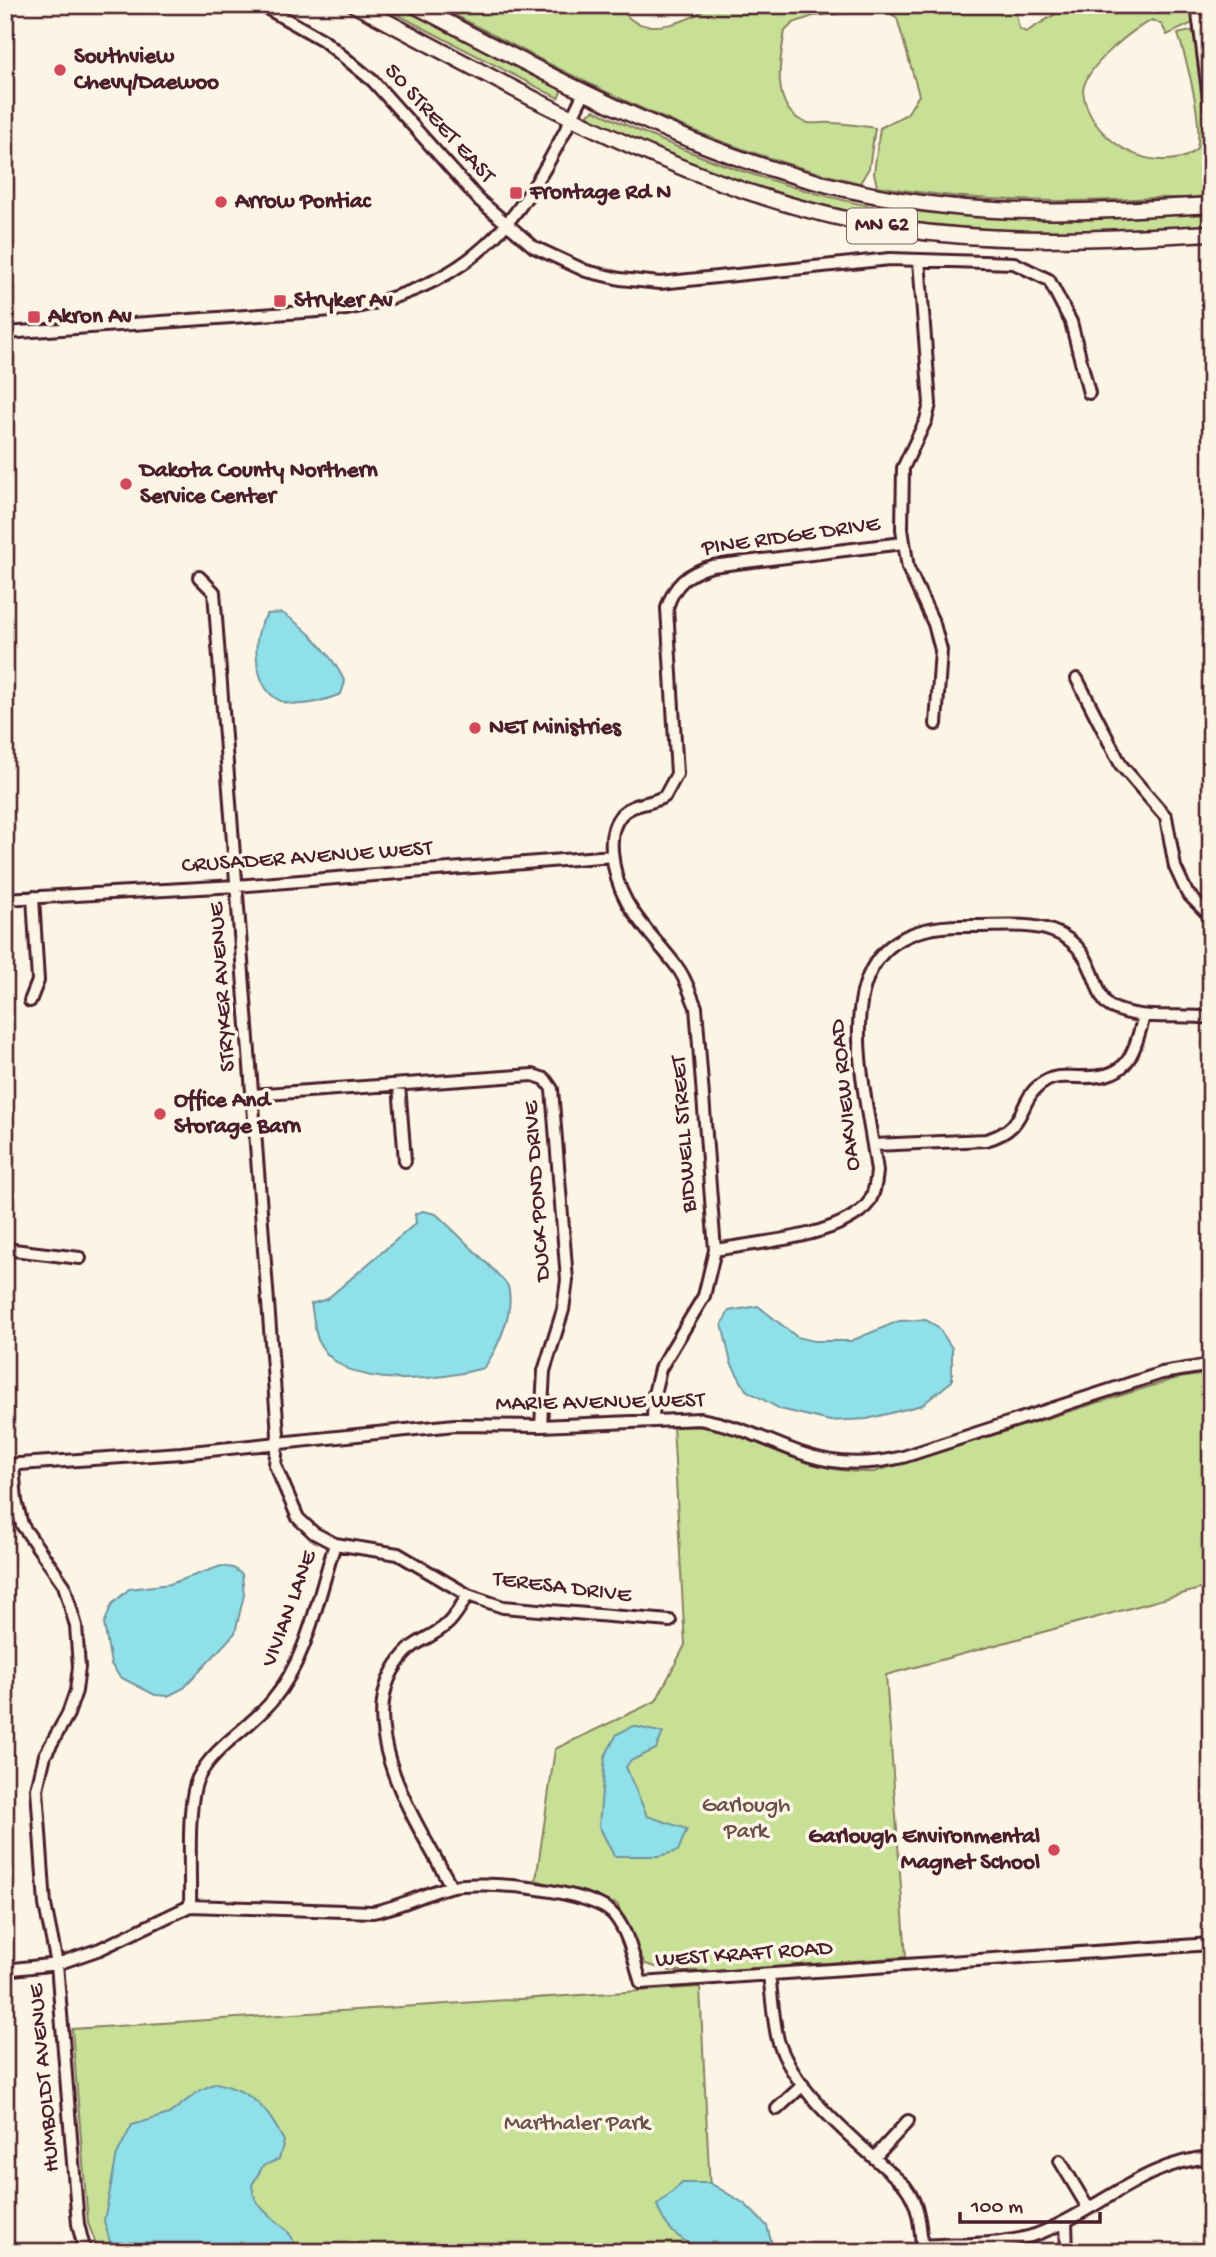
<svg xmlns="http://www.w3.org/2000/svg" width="1216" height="2257" font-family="'Gochi Hand',sans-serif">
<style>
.green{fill:#c7e096;stroke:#888060;stroke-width:2}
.water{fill:#8fe0e8;stroke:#73939c;stroke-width:2}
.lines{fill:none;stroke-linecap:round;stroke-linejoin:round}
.minor-casing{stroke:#4a1f2b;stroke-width:16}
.highway-casing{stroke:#4a1f2b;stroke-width:19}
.minor{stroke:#fcf5e5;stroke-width:10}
.highway{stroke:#fcf5e5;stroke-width:14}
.poi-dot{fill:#d1495b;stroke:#fcf5e5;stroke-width:2.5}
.labels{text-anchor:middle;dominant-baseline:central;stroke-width:7;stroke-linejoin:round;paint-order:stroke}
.shield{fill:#fcf5e5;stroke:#7f5f63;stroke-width:2}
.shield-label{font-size:21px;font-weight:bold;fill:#4a1f2b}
.poi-label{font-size:23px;font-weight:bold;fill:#4a1f2b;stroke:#fcf5e5;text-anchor:start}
.street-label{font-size:23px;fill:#4a1f2b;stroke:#fcf5e5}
.park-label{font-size:23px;fill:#694f46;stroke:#fcf5e5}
</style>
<rect width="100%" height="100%" fill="#fcf5e5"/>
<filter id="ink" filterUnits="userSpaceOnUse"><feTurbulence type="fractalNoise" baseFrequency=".0143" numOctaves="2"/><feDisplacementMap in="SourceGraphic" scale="14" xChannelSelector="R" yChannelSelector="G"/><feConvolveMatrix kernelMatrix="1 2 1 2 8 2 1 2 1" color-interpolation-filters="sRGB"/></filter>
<g filter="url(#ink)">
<path class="green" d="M379,5H397L562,90L558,98Z
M436,5H620C634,41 689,24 710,5H923L935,12L978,5H1014L1019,28L1026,32L1070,5H1194L1195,22L1167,35L1162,25L1153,20C1132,29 1085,67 1083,91C1088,131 1129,162 1168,160C1179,159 1190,157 1197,148C1203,121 1187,61 1178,34L1195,30L1211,136V193C1196,201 1169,197 1152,198C1059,204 969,202 877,186L874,173L880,128L907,114L919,95L897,18L886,10L813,16L793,23L785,31C780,58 770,107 804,122C812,125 822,122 831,123C846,123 861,126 875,128L869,168L860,183C701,147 576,78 436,5Z
M594,110C689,156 785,190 889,210L890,206L1027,219L1211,212V226C1048,236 888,236 732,181C684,163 637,141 591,120L588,114Z
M1211,1373V1586L886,1675L906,1957L719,1971H670L645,1964L617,1904L536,1880L555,1749L656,1701L685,1645L673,1426C686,1427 700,1426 712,1428C772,1441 805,1474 874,1472L1174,1379Z
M700,1987L713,2252H99L88,2223L72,2029Z"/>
<path class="water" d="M282,613C309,629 332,655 345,682L341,694C301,710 263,713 257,660C255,644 257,628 267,614Z
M423,1211L436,1214C444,1221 506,1281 508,1286C515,1311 498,1348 484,1368C439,1380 350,1392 321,1346C314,1336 314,1316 311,1304L327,1299L416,1223L415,1214Z
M758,1306L797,1337L814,1341H851L899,1321L926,1320L938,1327L952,1348V1381L922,1405L867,1419L830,1421L780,1409L746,1390L731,1363L722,1324L729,1311Z
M221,1566L233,1568L242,1574L244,1595L235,1633L184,1688L168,1696L155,1695L120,1677L111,1664L104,1624L112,1604L129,1589L170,1584Z
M633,1726L663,1733L656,1749L630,1761L626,1767L647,1816L687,1829L678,1851L659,1856H614L599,1826L605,1756L617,1734Z
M216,2083C253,2091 268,2109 284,2141L279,2159L263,2166L252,2185C253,2190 254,2198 257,2202C268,2220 296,2227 295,2252H113L104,2221L117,2154L132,2125L169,2114L200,2090Z
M682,2183H710L745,2204L767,2226L774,2252C724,2252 674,2257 657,2205Z"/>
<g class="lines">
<defs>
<path id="minor" d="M261,5L323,40L373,81L479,200L534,247L586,271L620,279L660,283L890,259L1014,263L1049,280L1071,322L1089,393
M1197,5L1211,115
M919,260L930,404L926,420L903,468L902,529L908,568L934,624L941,650L936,724
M5,333L347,309C486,282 526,212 584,93
M199,577L214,592L278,1434L275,1465L298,1518L314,1533L335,1544L398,1554L468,1595L503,1607L670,1621
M1077,679L1121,765L1166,817L1175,867L1187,893L1211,917
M5,899L236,886L612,856
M30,1001L38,981L33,897
M399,1085L405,1161
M252,1095L533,1075L545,1079L552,1089L567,1280L563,1310L544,1371L541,1426
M874,1145L986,1140C1031,1128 1016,1097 1046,1081C1056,1075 1067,1077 1078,1077C1128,1079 1132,1059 1144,1016
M5,1249L80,1258
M715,1250C759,1242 833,1238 865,1207C874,1198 876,1183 877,1171C864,1075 814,922 968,926C994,927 1027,922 1052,931C1099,947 1092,998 1111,1007C1142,1022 1178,1013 1211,1018
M653,1420L654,1394L660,1369L704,1296L715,1250L696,1007C690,994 686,978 677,967C647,927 616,906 612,851C611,838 612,826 621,815C633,802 651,805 665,796L677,774L667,608C674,584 688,573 712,566L903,543
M5,1465L181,1453L455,1425L541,1426L700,1419C781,1433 809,1479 903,1457L1162,1373L1211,1365
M13,1465L16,1501L22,1525L64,1585L76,1626L79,1667L76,1691L68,1714L45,1755L37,1789L45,1905L57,1964L78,2224L85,2252
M451,1886C420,1828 352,1730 397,1664C415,1638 426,1642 446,1625C455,1618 461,1605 468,1595
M190,1906C191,1875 186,1803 198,1778C214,1746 250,1728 272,1701C308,1658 318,1596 335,1544
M5,1970L57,1964L100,1949L190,1906L373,1912C400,1907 423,1894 449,1887C479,1879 594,1890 614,1915C629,1933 634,1960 641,1983L1211,1944
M769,1975C772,1996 773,2020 778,2040C795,2096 863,2146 905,2186C919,2205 920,2223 922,2246C961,2243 1009,2247 1045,2231C1102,2207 1146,2162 1211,2157
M777,2109L803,2085
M875,2157L908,2121
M1060,2161L1088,2208
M1066,2221L1067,2252"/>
<path id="highway" d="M355,5C530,96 702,200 900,229C1003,244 1107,239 1211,233
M414,5C588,95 746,185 946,206C1034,216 1122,210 1211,205"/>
</defs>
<use href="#minor" class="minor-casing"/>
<use href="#highway" class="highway-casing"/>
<use href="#minor" class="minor"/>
<use href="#highway" class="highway"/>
</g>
</g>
<g class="poi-dot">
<circle cx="60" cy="70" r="7"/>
<rect x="509" y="186" width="14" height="14" rx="3.5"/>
<circle cx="221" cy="202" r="7"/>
<rect x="273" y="294" width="14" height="14" rx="3.5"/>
<rect x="27" y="310" width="14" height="14" rx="3.5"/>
<circle cx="126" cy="484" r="7"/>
<circle cx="475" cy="728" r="7"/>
<circle cx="160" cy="1114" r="7"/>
<circle cx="1054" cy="1850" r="7"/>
</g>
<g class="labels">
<rect class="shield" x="847" y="208.5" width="70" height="35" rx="5"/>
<g class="shield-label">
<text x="882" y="226">MN 62</text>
</g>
<g class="poi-label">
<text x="74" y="57">Southview<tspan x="74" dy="26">Chevy/Daewoo</tspan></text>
<text x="530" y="193">Frontage Rd N</text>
<text x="235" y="202">Arrow Pontiac</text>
<text x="294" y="301">Stryker Av</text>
<text x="48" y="317">Akron Av</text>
<text x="140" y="471">Dakota County Northern<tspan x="140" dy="26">Service Center</tspan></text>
<text x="489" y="728">NET Ministries</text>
<text x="174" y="1101">Office And<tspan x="174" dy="26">Storage Barn</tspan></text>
<text x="1040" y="1837" text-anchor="end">Garlough Environmental<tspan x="1040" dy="26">Magnet School</tspan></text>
</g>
<g class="street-label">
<text transform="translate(439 124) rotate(48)">50 STREET EAST</text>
<text transform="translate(791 537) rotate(-8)">PINE RIDGE DRIVE</text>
<text transform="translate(307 858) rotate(-4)">CRUSADER AVENUE WEST</text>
<text transform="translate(223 987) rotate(-94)">STRYKER AVENUE</text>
<text transform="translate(846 1095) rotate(-96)">OAKVIEW ROAD</text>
<text transform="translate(685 1134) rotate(-94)">BIDWELL STREET</text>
<text transform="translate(538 1191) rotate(-94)">DUCK POND DRIVE</text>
<text transform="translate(600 1403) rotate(-1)">MARIE AVENUE WEST</text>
<text transform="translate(562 1588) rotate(7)">TERESA DRIVE</text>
<text transform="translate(290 1609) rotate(-70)">VIVIAN LANE</text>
<text transform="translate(744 1955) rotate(-4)">WEST KRAFT ROAD</text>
<text transform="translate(45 2078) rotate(-95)">HUMBOLDT AVENUE</text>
</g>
<g class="park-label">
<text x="746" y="1806">Garlough<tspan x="746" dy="26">Park</tspan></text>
<text x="577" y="2124">Marthaler Park</text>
</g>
</g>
<rect width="1216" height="2257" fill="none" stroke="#fcf5e5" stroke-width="28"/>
<rect x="14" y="14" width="1188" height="2229" fill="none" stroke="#4a1f2b" stroke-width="2.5" filter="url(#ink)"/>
<path d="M960 2212v10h140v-10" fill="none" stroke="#4a1f2b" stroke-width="3.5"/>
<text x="971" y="2212" font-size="21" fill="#4a1f2b" stroke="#fcf5e5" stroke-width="5" paint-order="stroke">100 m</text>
</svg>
